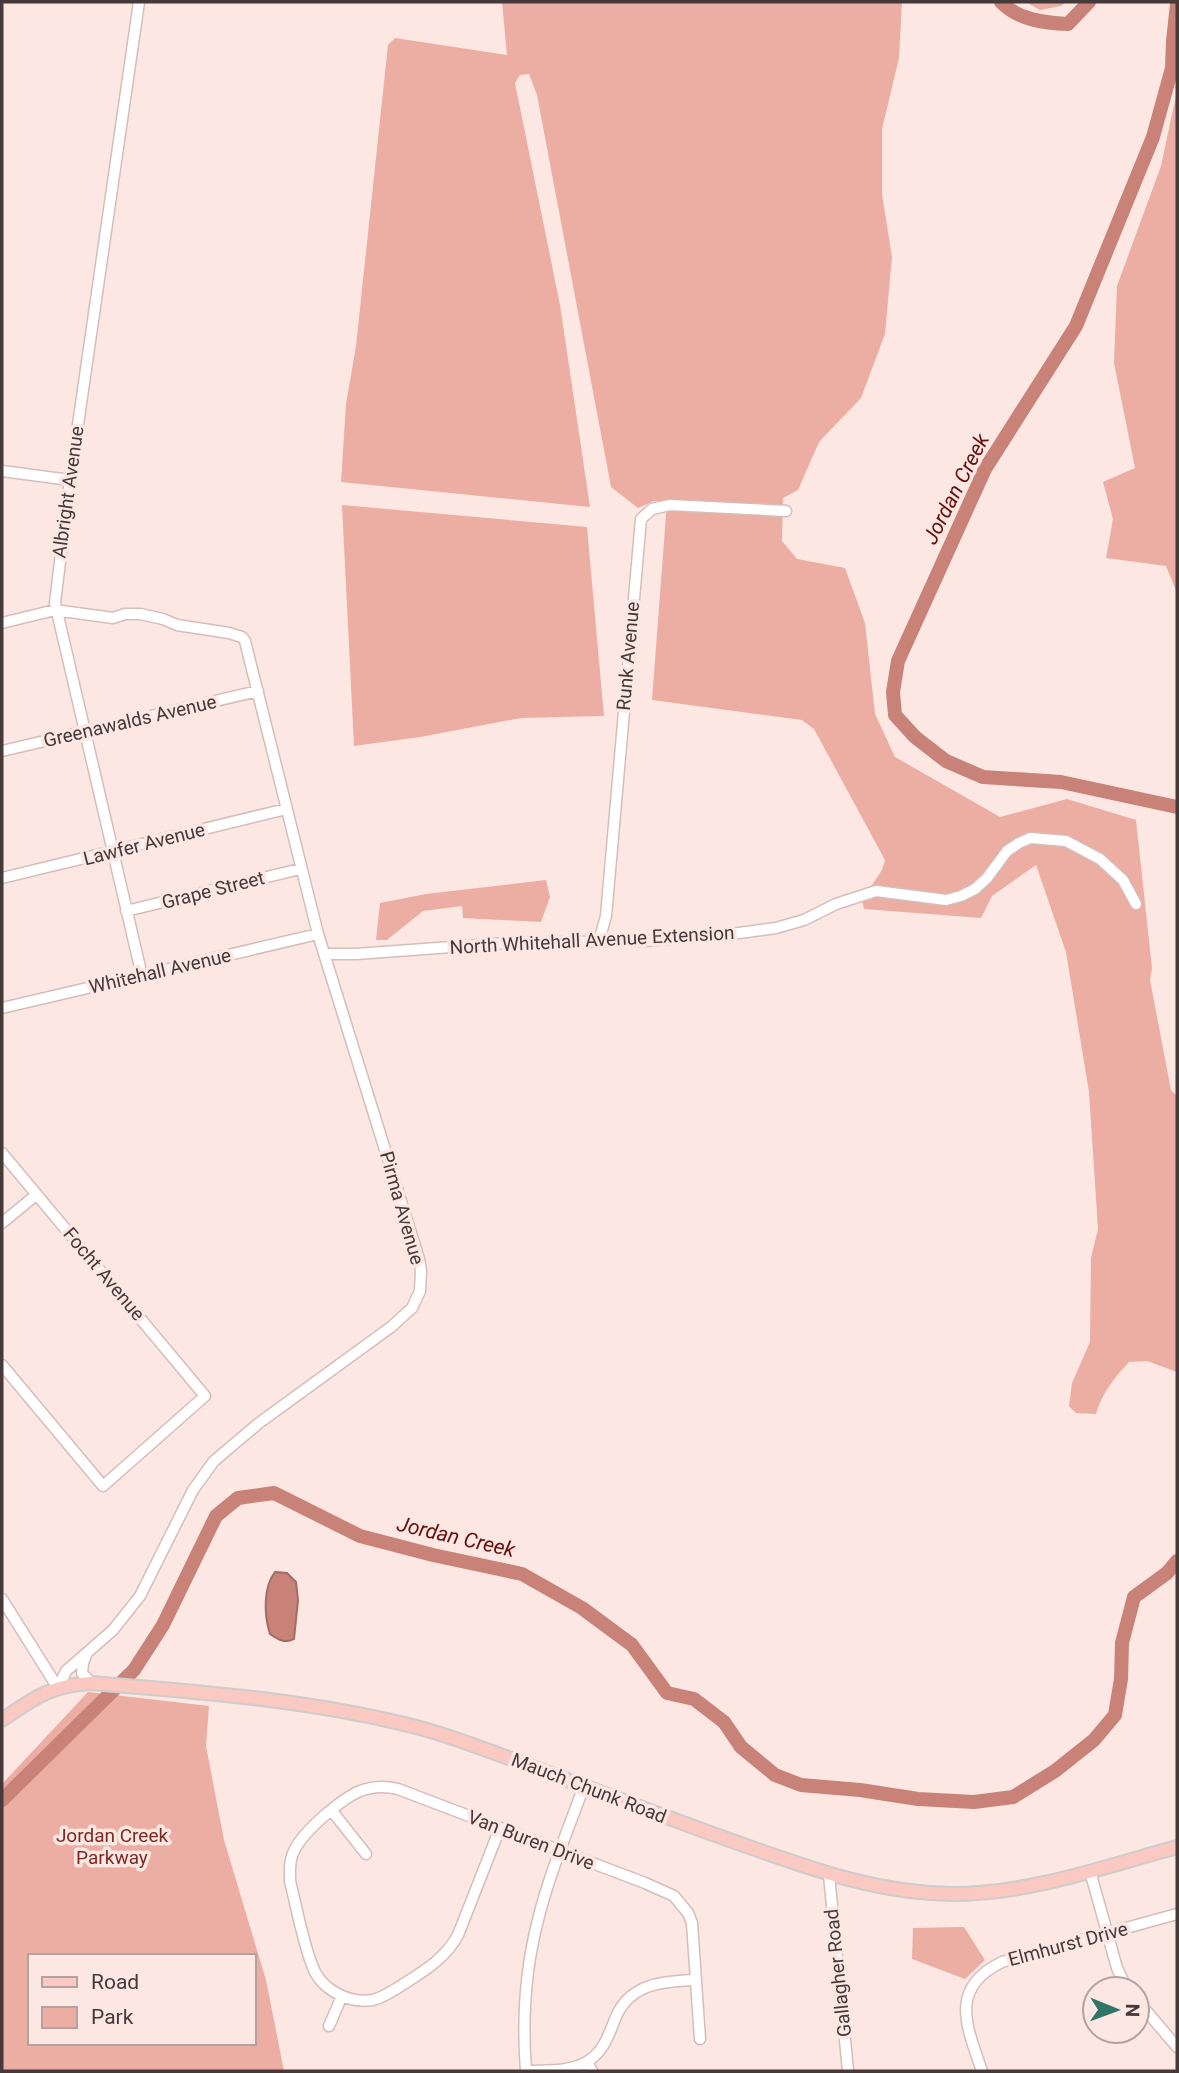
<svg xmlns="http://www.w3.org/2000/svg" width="1179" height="2073" font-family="Roboto,sans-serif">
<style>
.green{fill:#ecada3;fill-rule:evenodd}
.water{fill:#c98278;stroke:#a16c65;stroke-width:2}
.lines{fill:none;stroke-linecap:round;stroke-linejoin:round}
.river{stroke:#c98278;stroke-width:14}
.minor-casing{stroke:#d7bdb9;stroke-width:13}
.major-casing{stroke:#cfcccc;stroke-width:16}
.minor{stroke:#fff;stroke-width:10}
.major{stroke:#f9c9c2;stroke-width:12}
.labels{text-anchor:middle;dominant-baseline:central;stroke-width:7;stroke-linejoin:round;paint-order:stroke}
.street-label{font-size:19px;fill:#453a39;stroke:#fce7e3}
.park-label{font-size:19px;fill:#7e2922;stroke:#fce7e3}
.water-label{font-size:21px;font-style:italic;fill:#65100c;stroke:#fce7e3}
</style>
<rect width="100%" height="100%" fill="#fce7e3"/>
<path class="green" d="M502,2H902L899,58L882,129V194L892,257L885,334L861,398L819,442L798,490L783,498L782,541L797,559L845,568L865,623L875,714L895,757L1000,817L1067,799L1136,820L1152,968L1150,980L1171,1090L1177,1096V1372L1147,1361L1129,1362C1114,1378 1102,1393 1096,1414L1076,1413L1069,1406L1072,1383L1090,1342L1091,1258L1098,1229L1089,1092L1066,952L1036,865L992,896L981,918L864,909L862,900L882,870L885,860L814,729L802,720L652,700L667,502L654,501L638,508L611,487L537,95L529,74L520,75L515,83L560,305L590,507L341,482L346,404L356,346L388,45L395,38L507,55Z
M1026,2H1066L1061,6L1040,10Z
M1177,91V593L1166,566L1106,558L1113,519L1103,482L1135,468L1114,363L1117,286L1161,166Z
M342,505L587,527L604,716L521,718L420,737L354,746Z
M546,880L550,897L541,922L463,918L462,906L423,911L387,940H376L380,903L426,894Z
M88,1692L209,1706L206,1746L224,1840L266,1980L284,2071H2V1784ZM30,1956H254V2043H30Z
M959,1927H964L985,1960L965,1979L912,1959L913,1928Z"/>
<path class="water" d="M275,1572L287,1573L296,1582L298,1600L294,1639C285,1644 277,1639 270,1634C264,1615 263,1587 275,1572Z"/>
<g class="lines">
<path class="river" d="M1001,2C1018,20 1045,23 1068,24L1089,2
M1177,4L1173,41L1172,68L1153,137L1076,326L985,469L898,661L893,692L895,715L915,737L946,761L983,777L1061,782L1177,807
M2,1800L134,1670L163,1625L216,1516L238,1498L274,1493L360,1536L433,1555L522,1574L582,1608L632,1645L667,1693L694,1699L724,1722L741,1747L775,1775L801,1785L860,1790L918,1799L974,1802L1013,1797L1055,1771L1094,1740L1115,1715L1121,1679L1122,1643L1134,1597L1167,1573L1177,1561"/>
<defs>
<path id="minor" d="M139,2L70,480L55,603L142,976
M2,471L70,480
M2,623L55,610L113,618L125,614H140L163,619L177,625L229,633L242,637L245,641L318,934L419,1259L421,1271L420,1291L412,1308L391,1327L259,1423L214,1461L193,1490L140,1596L113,1630L66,1671L58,1688
M2,751L258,691
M2,878L286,809
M126,911L300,869
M599,941L606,916L641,519L652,509L670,505L786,511
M324,954H356L506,943L642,941L724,935L776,928L804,920L836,904L876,891L946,900L961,896L975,889L987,878L1007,851L1019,843L1030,838L1066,841L1100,859L1123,880L1136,904
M2,1008L318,934
M2,1153L205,1396L103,1486L2,1365
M2,1223L36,1195
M2,1599L58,1688
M86,1655L83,1663L82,1673L91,1683
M332,1811L366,1854
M500,1828L458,1935C445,1959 424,1971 402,1985C393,1991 384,1997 373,2000C348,2004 320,1989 312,1965C302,1939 297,1909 290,1881C290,1870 289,1859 295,1849C305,1830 341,1799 360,1791C373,1786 386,1786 398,1789L645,1883L674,1896L688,1913L692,1923L700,2039
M1090,1871L1117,1968L1127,1989
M829,1875L848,2071
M1137,2000L1177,2047
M329,2026L342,1996
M587,2062L592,2071
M526,2071C522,2020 525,1970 538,1920C549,1875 568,1830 584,1786
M527,2071C545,2070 568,2072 585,2063C603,2053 608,2037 615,2019C629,1983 664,1981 696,1980
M982,2071C967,2027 948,1988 1002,1962L1177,1914"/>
<path id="major" d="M2,1720C34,1698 51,1685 91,1683C201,1692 313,1700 420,1728C467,1741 513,1760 559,1777C624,1801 689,1826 755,1849C820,1872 881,1893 952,1894C1029,1894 1104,1867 1177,1847"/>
</defs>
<use href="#minor" class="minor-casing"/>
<use href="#major" class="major-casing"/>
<use href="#minor" class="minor"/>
<use href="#major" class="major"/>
</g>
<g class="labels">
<g class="street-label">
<text transform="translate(68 492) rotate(-82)">Albright Avenue</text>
<text transform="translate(628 656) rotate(-85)">Runk Avenue</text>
<text transform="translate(130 721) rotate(-13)">Greenawalds Avenue</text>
<text transform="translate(144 844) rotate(-14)">Lawfer Avenue</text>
<text transform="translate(213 890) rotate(-14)">Grape Street</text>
<text transform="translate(592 940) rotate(-3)">North Whitehall Avenue Extension</text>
<text transform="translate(160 971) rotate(-13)">Whitehall Avenue</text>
<text transform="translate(402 1208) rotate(74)">Pirma Avenue</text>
<text transform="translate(104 1274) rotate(50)">Focht Avenue</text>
<text transform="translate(589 1788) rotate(21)">Mauch Chunk Road</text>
<text transform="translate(531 1840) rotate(21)">Van Buren Drive</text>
<text transform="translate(1068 1944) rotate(-15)">Elmhurst Drive</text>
<text transform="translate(838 1973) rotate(-96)">Gallagher Road</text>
</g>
<g class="park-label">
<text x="112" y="1835">Jordan Creek<tspan x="112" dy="22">Parkway</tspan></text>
</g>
<g class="water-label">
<text transform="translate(956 489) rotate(-63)">Jordan Creek</text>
<text transform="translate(456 1537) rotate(13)">Jordan Creek</text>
</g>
</g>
<rect width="1179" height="2073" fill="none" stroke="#453a39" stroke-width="7"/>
<rect x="28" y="1954" width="228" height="91" fill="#fce7e3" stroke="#b3a29f" stroke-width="2"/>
<rect x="42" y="1977" width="35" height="10" fill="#f9c9c2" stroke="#b3a29f" stroke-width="2"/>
<text x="91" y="1989" font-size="21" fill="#453a39">Road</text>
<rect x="42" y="2007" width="35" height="21" fill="#ecada3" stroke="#b3a29f" stroke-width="2"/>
<text x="91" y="2024" font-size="21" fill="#453a39">Park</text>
<g transform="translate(1116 2010) rotate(91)"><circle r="33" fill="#fce7e3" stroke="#b3a29f" stroke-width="2"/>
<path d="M0-5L12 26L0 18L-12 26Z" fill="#317567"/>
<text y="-10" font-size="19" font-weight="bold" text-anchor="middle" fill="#453a39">N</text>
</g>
</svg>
